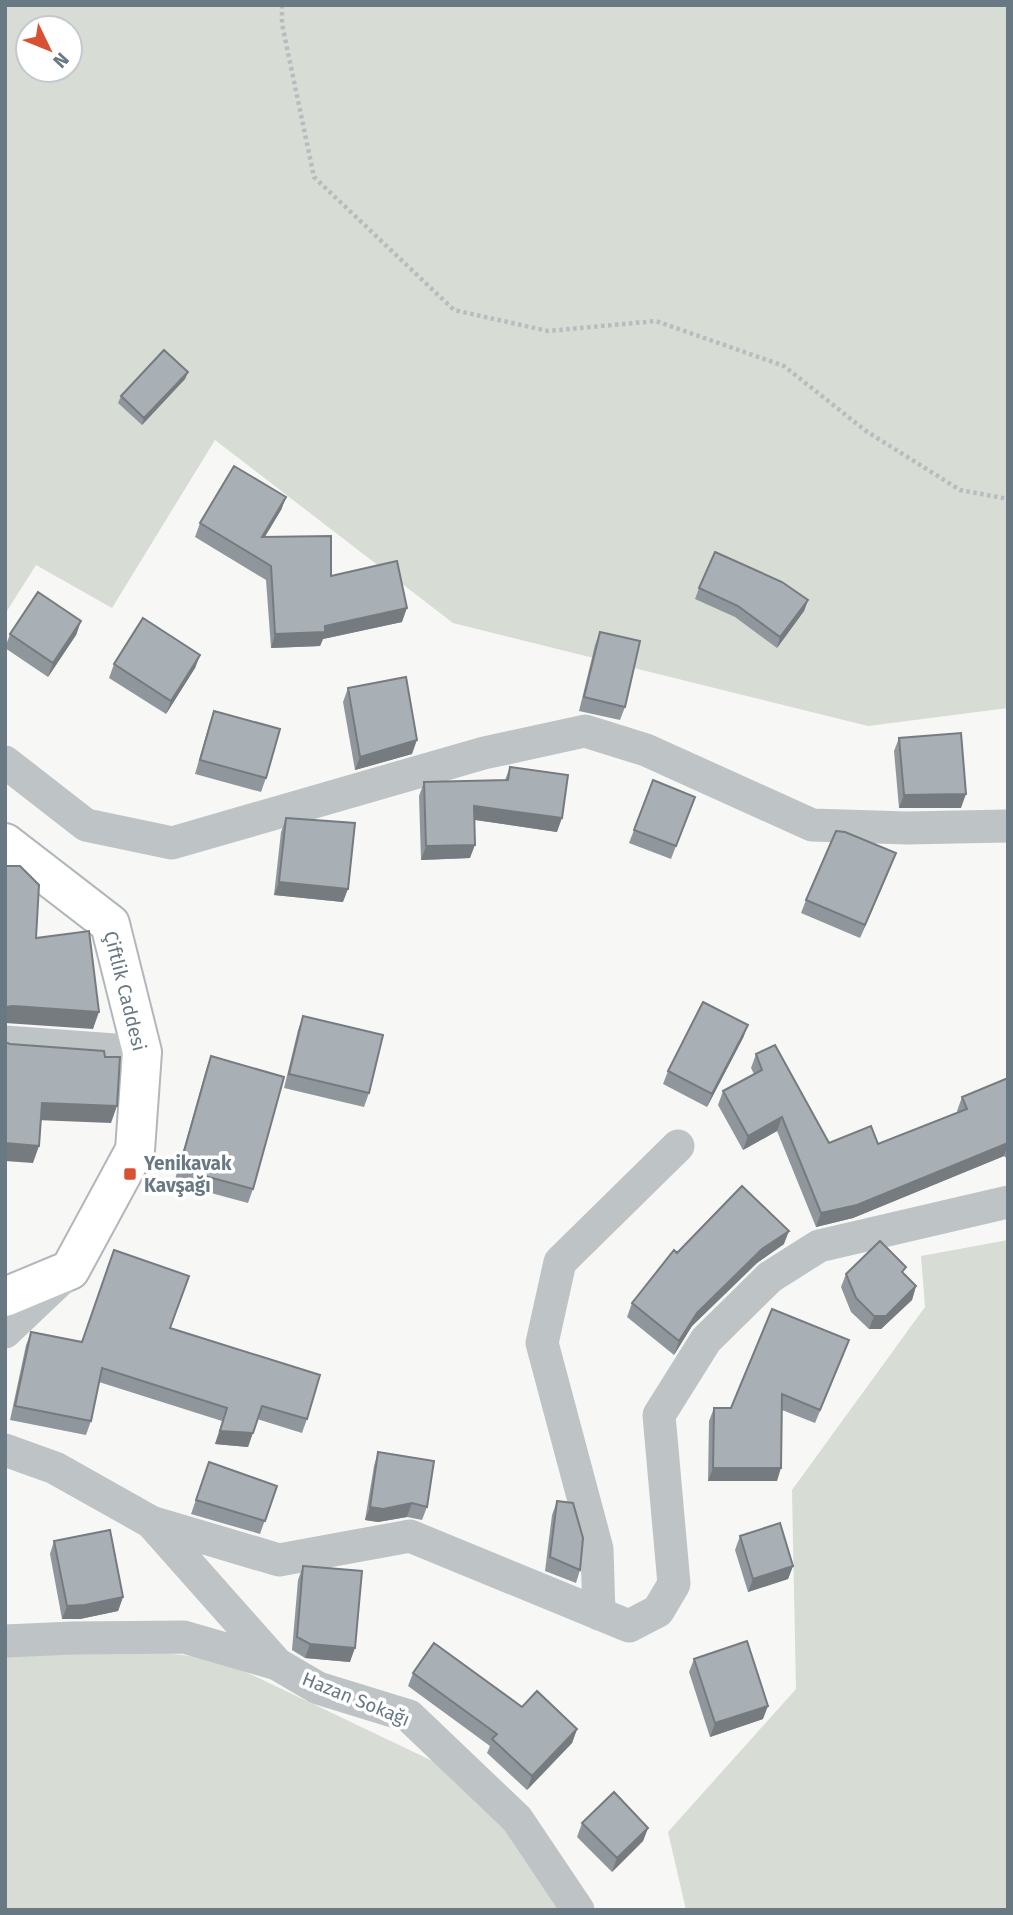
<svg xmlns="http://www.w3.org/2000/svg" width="1013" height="1915" font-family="'Fira Sans',sans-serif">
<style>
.green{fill:#d7dcd4;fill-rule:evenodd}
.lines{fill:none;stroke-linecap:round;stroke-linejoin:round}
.secondary-casing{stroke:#b1b7bb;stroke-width:42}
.path{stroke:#b9bcbe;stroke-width:4.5;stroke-dasharray:3.5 3.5;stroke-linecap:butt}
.street{stroke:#bec3c6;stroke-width:33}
.secondary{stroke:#fff;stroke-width:38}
.wall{fill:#90979c}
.shaded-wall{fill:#767b7f}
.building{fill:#a8b0b5;stroke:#767b7f;stroke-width:2}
.poi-dot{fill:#d85133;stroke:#fff;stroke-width:2.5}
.labels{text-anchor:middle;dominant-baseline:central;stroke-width:7;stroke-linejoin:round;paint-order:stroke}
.street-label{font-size:19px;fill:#687984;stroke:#fff}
.poi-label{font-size:19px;font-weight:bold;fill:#687984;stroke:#fff;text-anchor:start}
</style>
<rect width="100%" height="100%" fill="#f7f7f5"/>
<path class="green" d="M5,5H1008V708L868,726L453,623L215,440L112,608L36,565L5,614ZM28,28H70V70H28Z
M1008,1240V1910H686L668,1832L796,1689L792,1490L925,1307L921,1256Z
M5,1636L219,1659L466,1777L566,1910H5Z"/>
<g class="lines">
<defs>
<path id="secondary" d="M5,843L110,924L142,1052L135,1150L70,1270L5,1297"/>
</defs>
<use href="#secondary" class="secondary-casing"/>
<path class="path" d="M282,5V24L314,177L454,310L548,331L656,321L784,366L866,431L960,490L1008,499"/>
<path class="street" d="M5,762L86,825L172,843L484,753L585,731L646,750L812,825L907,828L1008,826
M5,1042L142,1052
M5,1332L63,1277
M5,1450L55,1468L151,1522L277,1664L318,1688L409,1716L517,1819L578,1910
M151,1522L279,1560L410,1536L629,1626L658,1611L674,1584L659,1415L706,1340L770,1277L819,1246L1008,1202
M599,1614L597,1549L542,1343L560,1262L678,1146
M5,1641L73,1638L184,1637L277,1664"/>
<use href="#secondary" class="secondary"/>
</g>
<path class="wall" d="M188,372L185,379L142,425L118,403L121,396Z
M286,497L281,510L265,536L331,576L402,622L323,639L320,646L271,648L266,580L195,537L200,523Z
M699,588L808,600L804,611L777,648L735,617L695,599Z
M81,621L76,635L48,677L5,648L10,634Z
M600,632L625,707L620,720L579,711L595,645Z
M200,655L195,668L166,714L109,678L114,664Z
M348,688L412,754L355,770L343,702Z
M214,711L266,778L261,792L195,774L209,725Z
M899,738L961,808H899L894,751Z
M510,767L557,832L475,820L470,858L421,860L419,796L424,782L505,780Z
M653,780L695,797L671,859L629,843Z
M286,818L343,902L274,895L281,832Z
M891,866L860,938L801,913L806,900Z
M303,1016L369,1093L364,1107L284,1088L298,1030Z
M748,1025L743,1038L707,1107L663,1084L668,1071Z
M756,1054L829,1143L878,1144L958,1113L957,1111L962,1097L1008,1078V1160L1004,1156L853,1218L816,1227L777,1131L743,1150L718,1105L723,1091L754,1074L751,1068Z
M211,1056L253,1189L248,1203L174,1183L206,1070Z
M784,1244L757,1263L692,1326L674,1355L627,1317L632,1303L677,1253Z
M846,1274H904L916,1286L912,1300L881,1329H869L851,1312L841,1287Z
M170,1328L307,1419L302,1433L257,1419L248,1447L215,1444L222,1421L99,1382L91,1421L86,1435L10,1420L26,1345L31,1332L81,1342Z
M844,1354L815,1423L782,1410L777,1481H708L709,1421L714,1408H731Z
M378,1452L427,1507L422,1520L407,1517L378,1522L365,1520L374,1466Z
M209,1462L277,1486L260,1534L191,1514Z
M557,1501L580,1570L576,1583L545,1571L552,1515Z
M740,1536L793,1566L788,1579L748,1592L735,1550Z
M54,1541L123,1597L118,1611L80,1619H62L50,1554Z
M303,1566L350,1662L305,1658L292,1650L298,1580Z
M694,1659L763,1719L710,1737L689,1672Z
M413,1673L522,1707L577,1729L572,1743L527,1790L487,1753L490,1746L408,1686Z
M582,1823L648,1828L643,1841L612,1872L577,1837Z"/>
<path class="shaded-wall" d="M188,372L185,379L142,425L144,418Z
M286,497L281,510L257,550L262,537Z
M808,600L804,611L777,648L780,637Z
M407,608L402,622L323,639L320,646L271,648L275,634L325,626Z
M81,621L76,635L48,677L53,663Z
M200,655L195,668L166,714L171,701Z
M417,740L412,754L355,770L360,757Z
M966,794L961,808H899L904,795Z
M474,806L562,818L557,832L469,819Z
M475,845L470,858L421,860L426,846Z
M896,853L891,866L860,938L865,925Z
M279,882L348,889L343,902L274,895Z
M13,1006L99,1012L93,1029L5,1023V1007Z
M748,1025L743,1038L707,1107L712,1094Z
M42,1103L117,1106L111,1123L36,1120Z
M782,1117L777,1131L743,1150L748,1136Z
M5,1143L39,1146L33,1163L5,1161Z
M1008,1143L1004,1156L853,1218L816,1227L821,1213Z
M789,1231L784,1244L757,1263L692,1326L674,1355L679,1341L697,1313L762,1249Z
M916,1286L912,1300L881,1329H869L874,1316Z
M220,1431L253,1433L248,1447L215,1444Z
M713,1468H781L777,1481H708Z
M412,1503L407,1517L378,1522L365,1520L370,1507Z
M793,1566L788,1579L748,1592L753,1579Z
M123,1597L118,1611L80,1619H62L67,1606Z
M310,1644L355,1648L350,1662L305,1658Z
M768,1706L763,1719L710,1737L715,1723Z
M577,1729L572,1743L527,1790L532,1776Z
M648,1828L643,1841L612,1872L617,1858Z"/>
<path class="building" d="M164,350L188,372L144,418L121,396Z
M234,466L286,497L262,537L331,536V576L397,561L407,608L325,626V632L275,634L271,566L200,523Z
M715,552L782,582L808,600L780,637L738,606L699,588Z
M38,592L81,621L53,663L10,634Z
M143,618L200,655L171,701L114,664Z
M600,632L640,641L625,707L584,697Z
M406,677L417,740L360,757L348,688Z
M214,711L280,729L266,778L200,760Z
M961,733L966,794L904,795L899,738Z
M510,767L568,775L562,818L474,806L475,845L426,846L424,782L508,780Z
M653,780L695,797L676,846L634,830Z
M286,818L355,823L348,889L279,882Z
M836,831L845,832L896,853L865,925L806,900Z
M5,866H20L39,885L36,938L89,931L99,1012L13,1006L5,1007Z
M703,1002L748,1025L712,1094L668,1071Z
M303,1016L383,1035L369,1093L289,1074Z
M5,1042L10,1044L104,1051L105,1057H120L117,1106L42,1103L39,1146L5,1143Z
M775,1045L829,1143L871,1126L878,1144L967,1109L962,1097L1008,1078V1143L857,1205L821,1213L782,1117L748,1136L723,1091L762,1070L756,1054Z
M211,1056L284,1077L253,1189L179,1169Z
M742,1186L789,1231L762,1249L697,1313L679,1341L632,1303L674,1250L677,1253Z
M880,1241L906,1267L902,1272L916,1286L886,1316H874L856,1298L846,1274Z
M114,1250L189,1276L170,1328L320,1375L307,1419L262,1406L253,1433L220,1431L227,1408L102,1368L91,1421L15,1406L31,1332L82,1342Z
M772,1309L849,1340L820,1410L782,1394L781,1468H713L714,1408H731Z
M378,1452L434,1461L427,1507L412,1503L383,1509L370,1507Z
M209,1462L277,1486L265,1521L196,1500Z
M557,1501L573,1503L583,1538L580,1570L550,1557Z
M780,1523L793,1566L753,1579L740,1536Z
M110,1530L123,1597L85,1605L67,1606L54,1541Z
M303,1566L362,1571L355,1648L310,1644L297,1637Z
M747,1641L768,1706L715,1723L694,1659Z
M434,1643L522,1707L537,1691L577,1729L532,1776L492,1739L497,1734L413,1673Z
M614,1792L648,1828L617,1858L582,1823Z"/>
<rect class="poi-dot" x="123" y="1167" width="14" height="14" rx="3.5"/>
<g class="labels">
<g class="street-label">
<text transform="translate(125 991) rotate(76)">Çiftlik Caddesi</text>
<text transform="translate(356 1699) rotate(22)">Hazan Sokağı</text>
</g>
<g class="poi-label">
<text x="144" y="1163">Yenikavak<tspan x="144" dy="22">Kavşağı</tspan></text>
</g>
</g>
<rect width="1013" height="1915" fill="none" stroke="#687984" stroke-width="14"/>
<g transform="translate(49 49) rotate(133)"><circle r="33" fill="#ffffff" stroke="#c3c9ce" stroke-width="2"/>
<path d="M0-5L12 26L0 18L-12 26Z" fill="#d85133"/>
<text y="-10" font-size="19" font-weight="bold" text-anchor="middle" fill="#687984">N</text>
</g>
</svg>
